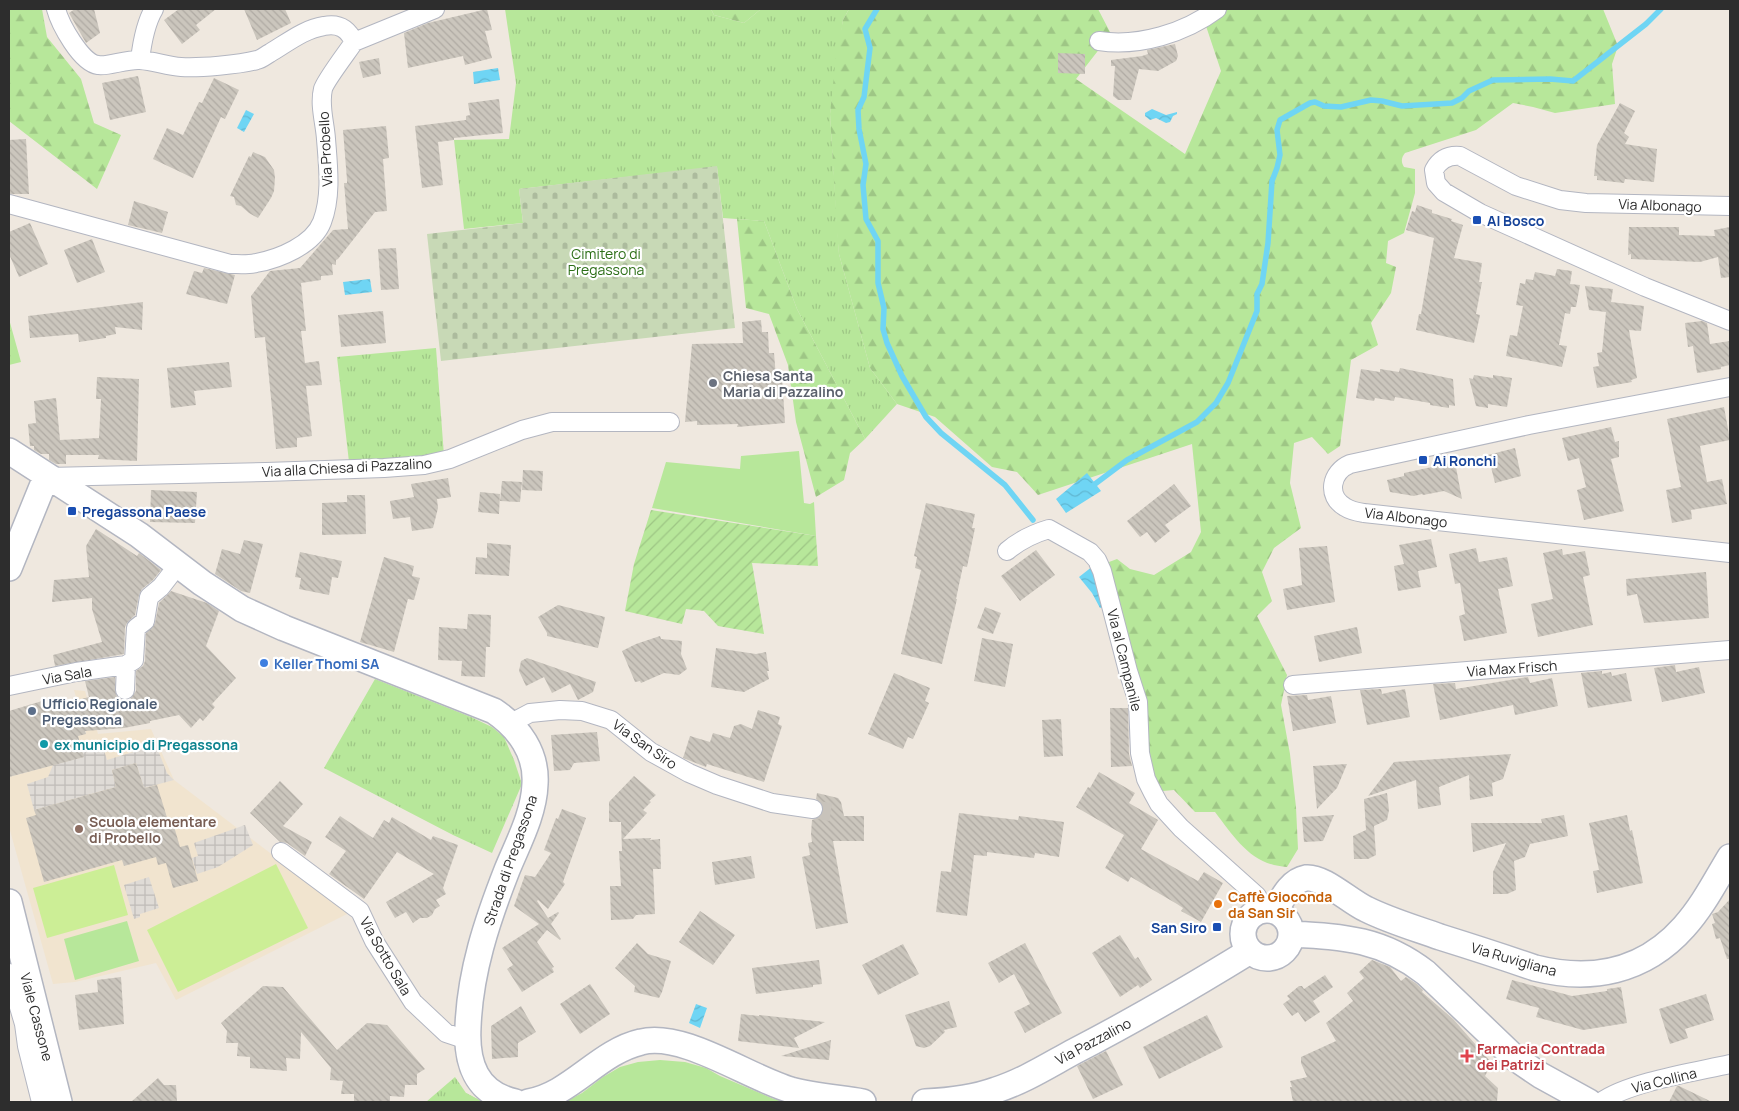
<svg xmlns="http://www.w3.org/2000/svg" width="1739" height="1111" font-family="Manrope,sans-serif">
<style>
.education{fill:#f1e4cf}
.grass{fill:url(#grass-tufts)}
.forest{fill:url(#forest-firs)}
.cemetery{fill:url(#cemetery-stones)}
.park{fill:#b7e79a}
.garden{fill:url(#garden-furrows)}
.pitch{fill:#ccee96}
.plaza{fill:url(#plaza-grid)}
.water{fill:url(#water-waves)}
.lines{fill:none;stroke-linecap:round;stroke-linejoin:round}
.stream{stroke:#6fd5f4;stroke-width:5.5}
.building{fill:url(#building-back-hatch)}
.street-tunnel{stroke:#c8c3bb;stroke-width:18;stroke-dasharray:18 9;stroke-linecap:butt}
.street-casing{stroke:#b3b6c1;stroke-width:20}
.secondary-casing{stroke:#b3b6c1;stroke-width:28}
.street{stroke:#fff;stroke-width:18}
.secondary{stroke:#fff;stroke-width:25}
.transit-dot{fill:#1a4fb4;stroke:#fff;stroke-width:2}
.worship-dot{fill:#6b7280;stroke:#fff;stroke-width:2}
.shop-dot{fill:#3f7fe0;stroke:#fff;stroke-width:2}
.service-dot{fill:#5c6f8a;stroke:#fff;stroke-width:2}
.culture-dot{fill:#0f9aa8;stroke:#fff;stroke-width:2}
.education-dot{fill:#8d6e63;stroke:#fff;stroke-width:2}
.food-dot{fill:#e8710a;stroke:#fff;stroke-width:2}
.health-dot{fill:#e0444e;stroke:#fff;stroke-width:2}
.labels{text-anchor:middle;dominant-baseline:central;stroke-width:4.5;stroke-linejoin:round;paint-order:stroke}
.street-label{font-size:14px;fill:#2d2d2d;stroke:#fff}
.transit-label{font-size:14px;font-weight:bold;fill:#164399;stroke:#fff;text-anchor:start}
.park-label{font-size:14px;fill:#2d6f18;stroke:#fff}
.worship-label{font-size:14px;font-weight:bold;fill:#5b616d;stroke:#fff;text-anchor:start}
.shop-label{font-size:14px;font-weight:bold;fill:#366cbe;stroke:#fff;text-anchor:start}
.service-label{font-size:14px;font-weight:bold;fill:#4e5e75;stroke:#fff;text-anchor:start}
.culture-label{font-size:14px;font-weight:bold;fill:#0d838f;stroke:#fff;text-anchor:start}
.education-label{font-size:14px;font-weight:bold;fill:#785e54;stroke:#fff;text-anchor:start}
.food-label{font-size:14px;font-weight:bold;fill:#c56008;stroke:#fff;text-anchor:start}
.health-label{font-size:14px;font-weight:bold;fill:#be3a42;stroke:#fff;text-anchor:start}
</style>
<defs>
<pattern id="grass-tufts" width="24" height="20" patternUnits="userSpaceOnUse" patternTransform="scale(1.25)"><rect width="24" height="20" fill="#b7e79a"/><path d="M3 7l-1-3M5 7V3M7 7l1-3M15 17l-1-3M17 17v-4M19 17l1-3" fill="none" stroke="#9ec685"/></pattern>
<pattern id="forest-firs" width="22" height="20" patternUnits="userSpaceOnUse" patternTransform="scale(1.25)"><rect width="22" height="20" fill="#b7e79a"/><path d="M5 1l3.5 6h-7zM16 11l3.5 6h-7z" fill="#9ec685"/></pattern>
<pattern id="cemetery-stones" width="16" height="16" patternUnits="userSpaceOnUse" patternTransform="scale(1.25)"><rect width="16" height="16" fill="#c8d9b6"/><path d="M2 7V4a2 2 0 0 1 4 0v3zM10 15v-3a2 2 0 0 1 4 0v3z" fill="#acbb9d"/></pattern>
<pattern id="garden-furrows" width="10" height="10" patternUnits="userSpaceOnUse" patternTransform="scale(1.25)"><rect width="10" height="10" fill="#b7e79a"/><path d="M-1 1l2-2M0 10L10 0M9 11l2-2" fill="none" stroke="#9ec685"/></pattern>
<pattern id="plaza-grid" width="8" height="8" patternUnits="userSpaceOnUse" patternTransform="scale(1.25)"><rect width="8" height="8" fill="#dfdbd6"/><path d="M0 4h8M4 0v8" fill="none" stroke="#c0bcb8"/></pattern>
<pattern id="water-waves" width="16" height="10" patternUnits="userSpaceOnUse" patternTransform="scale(1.25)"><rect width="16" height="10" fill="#6fd5f4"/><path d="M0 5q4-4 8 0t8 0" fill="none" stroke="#60b7d2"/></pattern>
<pattern id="building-back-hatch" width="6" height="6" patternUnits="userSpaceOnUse" patternTransform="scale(1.25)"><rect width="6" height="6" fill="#cbc6bd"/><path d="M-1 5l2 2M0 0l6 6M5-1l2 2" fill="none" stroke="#afaaa3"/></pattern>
</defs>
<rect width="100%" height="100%" fill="#efe8df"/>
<path class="education" d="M74,690L85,691L98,734L151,729L174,780L349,913L176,1000L156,963L75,982L53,984L9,827V777L83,757L78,736L86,733Z"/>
<path class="grass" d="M505,9H711L714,15L744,23L761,9H849L843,20L830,114L839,254L870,368L897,404L865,439L797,309L764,221L723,218L717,167L519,189L523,223L464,229L454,140L509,139L516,83Z
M9,319L21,362L9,365Z
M436,348L444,456L349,462L337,357Z
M375,679L471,717L492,727L504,737L514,760L522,784L492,853L453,835L324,768Z
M455,1077L466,1093L483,1102H426Z"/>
<path class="forest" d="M9,9H42L47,37L81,79L94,123L121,135L97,189L9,121Z
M711,9H761L744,23L714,15Z
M849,9H1098L1111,34L1076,79L1185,154L1221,71L1206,26L1227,9H1603L1618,46L1612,64L1615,104L1555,113L1533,107L1513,103L1476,130L1405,153C1401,158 1401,162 1404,167L1415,169V193L1404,233L1388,241L1386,263L1396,267L1391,293L1371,323L1378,345L1351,360L1340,446L1328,454L1312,437L1294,443L1290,483L1301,528L1274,548L1262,572L1272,601L1257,616L1287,675L1281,705L1290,754L1296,807L1298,849L1287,867C1251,865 1235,838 1215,812H1195L1174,790L1163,791C1151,779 1148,749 1144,733C1131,676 1120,619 1109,562L1117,559L1130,569L1154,575L1191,552L1201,532L1192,444L1038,495L1017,472L992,467L935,417L897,404L870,368L839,254L837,233L830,114L836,56L843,20Z
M737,219L764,221L797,309L865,439L850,453L844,480L816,497L796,422L788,365L769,314L746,308Z"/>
<path class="cemetery" d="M717,166L735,328L441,361L427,234L523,223L519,189Z"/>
<path class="park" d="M799,451L804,503L810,504L814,502L816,536L652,508L666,462L740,469L741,456Z
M127,921L139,961L75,980L64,939Z
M660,1060L685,1062L706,1068L720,1076L774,1099L792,1102H565L582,1093L603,1077L620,1067L638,1062Z
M466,1093L483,1102H453Z"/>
<path class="garden" d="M651,510L816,536L818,566L752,563L764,634L718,626L704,611L686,609L682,624L625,611L634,564Z"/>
<path class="pitch" d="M276,864L308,928L178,992L147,930Z
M114,865L128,915L47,938L33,888Z"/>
<path class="plaza" d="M156,745L167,773L174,780L144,788L136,763L112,770L116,787L34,810L27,784L48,777L53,765L83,757L82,752L103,747L107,760Z
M245,825L253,845L218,867L197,874L192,858L198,856L194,843Z
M149,877L159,908L140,914V917L134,919L124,885Z"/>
<path class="water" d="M498,68L500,80L474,84L473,72Z
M1152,109L1166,115L1177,112V114L1173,116L1170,122L1166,123L1156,118L1150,120L1145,116V113Z
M246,110L254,114L244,132L237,128Z
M370,279L372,292L345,295L343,282Z
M1087,473L1101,491L1066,513L1056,499Z
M1093,566L1107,606L1100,608L1092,593L1079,577Z
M696,1004L707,1008L700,1028L689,1023Z"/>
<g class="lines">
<path class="stream" d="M877,9L865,29L870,48L864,97L858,110L859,129L866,164L863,185L866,219L878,241V283L884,308L883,329L887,343L902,376L926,417L941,433L1005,485L1033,520
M1091,487L1127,460L1197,422L1216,403L1228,383L1257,311V294L1262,284L1268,243L1272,181L1277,168L1280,155L1277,130L1280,120L1310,103L1315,102L1324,106L1341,107L1371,100L1382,101L1402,106L1452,103L1462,98L1469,91L1493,80L1550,79L1573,81L1646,24L1661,9"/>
</g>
<path class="building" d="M75,9H94L100,33L86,43L69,13Z
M179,9H216L196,25L200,30L182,44L164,20Z
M244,9H285L291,23L257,40Z
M487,9L492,30L485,31L492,58L465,65L463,56L408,68L404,33L428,23Z
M1175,44L1178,56L1176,61L1158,71L1139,69L1131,100H1118L1113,96L1115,66H1111V60L1142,56L1148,54L1147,50Z
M1058,53L1085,54V74L1058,73Z
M379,58L381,74L363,78L359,62Z
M138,76L146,112L110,120L102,83Z
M214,78L239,90L225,119L221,117L193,178L153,159L167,128L183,135L199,102L202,103Z
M499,99L503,133L454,138V140L438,142L443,185L422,188L415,126L466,120V116L470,115L468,103Z
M1620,103L1635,111L1624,133L1629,137L1625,144L1657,149L1654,182L1625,179L1624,183L1597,180V176H1594L1597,145Z
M386,126L389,158L383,159L387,211L375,212L338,259L336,260V265L332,264L333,275L321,276V280L301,283L306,331H301L305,363L319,361L322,385L306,386L312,436L297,438V447L276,449L265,337L255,338L251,296L270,271L300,268L333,230L348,229L344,183H347V180L343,130Z
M26,139L29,194H9V140Z
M253,152L265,157L274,170L275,178L274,191L271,198L258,218L249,213L241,206L236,205L234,197L230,196L249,156L251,157Z
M134,201L168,212L162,233L128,225Z
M1417,205L1432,210V213L1452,219L1451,221L1463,225L1454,258L1482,263L1479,282H1482L1476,314L1480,315L1474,343L1416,330L1419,314H1421L1434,238L1406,230L1412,211L1415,212Z
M30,223L48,264L19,277L9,254V232Z
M1629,227H1679V235L1715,236L1714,230L1730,227V277L1721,278L1718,257L1700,262L1631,259V254L1628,255Z
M92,239L105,272L77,283L64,250Z
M396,248L399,289L381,290L378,249Z
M204,268L235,275L227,304L186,294L194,271L202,273Z
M1557,269L1572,271L1570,284L1580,285L1576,307H1571L1570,314L1565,313L1559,345L1567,346L1562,367L1506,356L1510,335L1517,336L1523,306L1516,305L1520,283L1525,284L1526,279L1533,280L1535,272L1555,276Z
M1585,286L1613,289L1611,302L1644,306L1641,331L1629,330L1637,378L1631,380L1632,382L1597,388L1593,367L1599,366L1597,353L1602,352L1606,312L1589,310Z
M143,302L142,330L115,327L116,334L106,336V338L79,342L78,334L30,338L28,316Z
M383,311L386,343L341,347L338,315Z
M761,320L762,332H768L769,353H774L776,377L782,376L785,423L737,427L738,424L697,425V421L685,422L692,344L743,343L742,322Z
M1702,321L1707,323L1710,344L1730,341V365L1721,367V369L1697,373L1693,346L1688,347L1685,323Z
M229,362L232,387L194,391L196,405L171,408L167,368Z
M1400,368L1453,379L1455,406L1449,405V408L1430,405V403L1395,397L1394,401L1375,398L1374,401L1356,398L1361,369L1380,372V369L1399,372Z
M1474,375L1493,378V375L1512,378L1507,407L1488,404V408L1476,406L1469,378L1473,379Z
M97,377L139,379L137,461L98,459L99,455H66V464H56L49,460V454H41L34,450V446H30L28,424L36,423L34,401L56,398L60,440L99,438L101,399H96Z
M1724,407L1730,440L1700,446L1707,482L1722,479L1727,504L1691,510L1692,519L1672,523L1666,490L1681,487L1667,419Z
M1611,427L1615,442L1619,441V457L1611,459L1624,511L1584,520L1577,490L1586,487L1579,458L1568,461L1562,438Z
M1515,448L1521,476L1495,483L1488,455Z
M1455,462L1462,499L1444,491L1423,495L1422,494L1414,496L1390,492L1387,480L1404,476V473Z
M523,470L543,471L542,491L522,490Z
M448,478L451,497L437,499L438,508L433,528L412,531L410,517L393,519L390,501L414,497L411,484Z
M502,481L522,482L520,502L500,501Z
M1174,484L1191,506L1165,525L1170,531L1155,543L1147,532L1140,537L1127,521Z
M151,490L197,492L195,523L150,522Z
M480,492L500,494L499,514L478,512Z
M347,495H365L366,534L322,535V503L347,502Z
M926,503L975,514L972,528H975L967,567L963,566L956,599H957L942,664L901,654L921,570L915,568L917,557L914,556Z
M96,529L137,556L139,553L161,570L153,580L142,589L139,595L135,615L127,623L125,627L124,654L55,666L53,655L102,642L92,609V598L52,602L54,580L89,577L86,546Z
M1431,539L1437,567L1418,571L1421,587L1398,591L1394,566L1404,564L1399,545Z
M244,540L263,544L250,593L241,591L215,574L222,549L240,554Z
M487,543L511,545L509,576L475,574L476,557L487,558Z
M1327,546L1335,602L1287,610L1283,589L1302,585L1299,548Z
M1476,548L1479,562L1507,557L1513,586L1498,589L1507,633L1464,641L1459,616L1465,614L1460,583L1455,584L1449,554Z
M1562,549L1563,555L1585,551L1590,575L1583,577L1593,625L1538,637L1531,604L1553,599L1543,553Z
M1036,550L1055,575L1020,601L1001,576Z
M300,552L342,561L338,578L332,577L329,595L299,589L301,578L295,577Z
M384,557L414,566L412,576L420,578L414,600L408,599L394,652L360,642Z
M1706,572L1709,618L1644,623L1637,594L1627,596L1626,579Z
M171,591L207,603L219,611L206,646L236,678L212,704L215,707L203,721L200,718L191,728L179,715L150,721V723L124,728L85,731L86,734L78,736L84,757L9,777V711L52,698L55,706L89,697L85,681L115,677L116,695L124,701L130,699L136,691V671L143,666L145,661L146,633L155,623L159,603Z
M558,605L605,617L598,648L547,636V633L538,617Z
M985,607L1001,613L993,634L977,628Z
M468,614L491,615L490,647H486L485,677L461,676L462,661L438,660L439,627L467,629Z
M1357,627L1362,653L1319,662L1314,636Z
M660,636L661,639L682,641L681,654L687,669L679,675L664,673L641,683L640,681L635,682L622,651L636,644Z
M982,638L1013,644L1005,687L974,681Z
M716,648L756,654L766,652L769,671H767L769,679L744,692L711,687Z
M527,658L596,682L593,692L578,700L570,684L552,693L544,677L526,686L519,671L521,661Z
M1675,665L1676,672L1699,667L1705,693L1662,702L1654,668Z
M1602,671V674L1611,672L1612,676L1626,673L1632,701L1588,708L1581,673Z
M894,673L930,688L925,701L929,703L913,739L908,737L903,749L868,734Z
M1528,677L1530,683L1552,678L1558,706L1515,715L1513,705L1440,720L1433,684L1455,683L1456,689Z
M1381,689L1382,694L1405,689L1410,717L1367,725L1360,690Z
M1307,695L1308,700L1331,696L1336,723L1293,731L1287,696Z
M1110,708H1128L1129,754L1132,766L1111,767Z
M758,710L780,717L778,724L782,726L764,782L707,764L706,767L683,758L690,736L710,742L713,733L730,738L734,726L741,724L752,729Z
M1061,719L1063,756L1044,757L1042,720Z
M597,732L600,761L574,763L570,770L554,771L551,735Z
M1511,754L1503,779L1492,783L1493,796L1470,800L1469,775L1439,787L1441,805L1418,809L1416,780L1368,796L1394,762Z
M136,763L144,788L157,785L169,824L173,823L180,847L188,845L198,881L173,888L166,863L158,865L156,857L124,866L122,860L44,882L26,818L36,815L34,810L116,787L112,770Z
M1347,764L1337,788L1317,809L1313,766Z
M1099,772L1135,793L1129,803L1158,820L1141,849L1198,881L1204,872L1223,883L1201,922L1181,911L1183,908L1177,904L1131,877L1128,882L1105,868L1124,835L1076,807L1088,787L1090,788Z
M634,776L656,795L649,801L651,802L643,810L647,813L623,839L651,838L650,840L660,839L661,869H653L655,914L636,915L633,919L611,920L610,886H621L619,851H622L621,822H609V802Z
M280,781L303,804L283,826L312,842L305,856L287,843L280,842L250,813Z
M817,793L838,798L841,802L844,816H864V841H833L848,923L816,929L802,857L810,855L808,843L812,842L811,834L812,820L821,816L823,811V805L816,799Z
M1387,793L1389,810L1387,820L1374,826L1376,855L1368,859H1354L1353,836L1366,830L1364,799Z
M562,809L586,818L563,882L565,884L548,909L538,900L537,901L548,918L558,912L559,913L551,924L561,939L560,940L547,930L537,942L554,967L552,968L554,972L522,992L507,969L513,965L502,948L539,924L514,906L525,875L535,877L551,853L544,850L556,818L558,819Z
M959,813L1018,820L1019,816L1064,822L1059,857L1035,853L1034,858L987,852V856L974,855L967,916L936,912L941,871L951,872Z
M1334,815L1323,841L1304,842L1302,817Z
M1564,815L1568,836L1530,844L1525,857L1514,861L1516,890L1507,894H1493V872L1506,843L1473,852L1471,823H1542L1541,819Z
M1627,815L1630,831L1632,830L1643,883L1597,893L1593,871L1599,870L1589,823Z
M340,816L373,838L384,820L389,823L392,817L431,840L433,836L458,845L443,888L446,894L436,900L440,906L435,909L432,915L427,918H420L413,923L406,912L395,918L386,902L434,874L397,852L364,899L329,874L346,851L325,837Z
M751,856L755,878L715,885L712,862Z
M1730,899V959H1727L1720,938L1716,939L1712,924L1715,923L1712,914L1718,912Z
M700,911L735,935L713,965L679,942Z
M1120,935L1135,959L1138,957L1152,980L1140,988L1138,985L1120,997L1092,953Z
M637,943L648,954L671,961L662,992L659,998L634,992L635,986L615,968Z
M1025,943L1062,1013L1025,1033L1014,1012L1030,1004L1014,974L999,983L988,963Z
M903,944L919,974L878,995L862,965Z
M819,960L822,984L813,985V987L756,994L752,968Z
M1372,960L1390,967L1401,981L1406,977L1417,984L1423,990L1422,992L1453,1019L1492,1063L1485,1076L1498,1088L1497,1102H1293L1290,1087H1292L1290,1081L1307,1077L1301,1063V1057L1336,1041L1326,1023L1353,1001L1347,993L1364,978L1359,972Z
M1325,975L1333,987L1313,1001L1320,1012L1305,1022L1298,1012L1292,1016L1283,1004L1290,999L1287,996L1299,986H1302L1304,989Z
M121,977L124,1024L79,1030L75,995L98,992L97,980Z
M1512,980L1572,996L1607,991V989L1621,987L1627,1023L1583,1030L1536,1017L1539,1008L1506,999Z
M590,984L610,1014L580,1034L560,1004Z
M263,986L283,987L337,1050L367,1023L387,1025L425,1069L417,1074V1085H405L404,1097L390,1096V1102H354V1094H341L343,1081L330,1080L331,1068L301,1032L300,1059L286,1058L287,1071L250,1068V1057L237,1056L238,1043H226L227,1031L221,1023Z
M1706,994L1714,1020L1685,1029L1688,1038L1670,1044L1659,1009Z
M949,1001L957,1027L944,1030L945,1032L930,1046L924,1048L916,1046L905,1015Z
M521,1006L536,1032L518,1043V1057L492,1059L491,1026Z
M741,1014L759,1016V1015L825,1022L794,1038L799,1048L738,1041Z
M1207,1015L1223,1047L1159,1079L1143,1047Z
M831,1040L829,1060L781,1056Z
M1106,1051L1123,1085L1093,1099L1077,1066Z
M158,1078L164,1085H176L177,1102H131Z
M1677,1086H1679L1712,1102H1669Z"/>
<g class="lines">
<path class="street-tunnel" d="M813,809L836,813"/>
<defs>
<path id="street" d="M1099,41C1139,47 1185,33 1217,9
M354,42L435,9
M140,60C142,43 145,24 154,9
M9,204L230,264C238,264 248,265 256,263C279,259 313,245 322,222C332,196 328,165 326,139C325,123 319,105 323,89C325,81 348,51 354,42C348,29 339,23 324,26C304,29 287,43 270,53C266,55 262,59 257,60C239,65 199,68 181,67C167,66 154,61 140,60C127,59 107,67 98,65C81,63 60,24 56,9
M1730,206L1586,203L1560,200L1516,186L1460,156C1449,155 1440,159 1434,170L1436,183L1444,192L1480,213L1645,287L1730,321
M1730,387L1529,425L1350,464C1331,472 1326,496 1345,507C1351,511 1358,512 1364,513L1730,553
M48,477L266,472L384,468L424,465L450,459L522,430L552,422H670
M1007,551C1020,540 1032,534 1049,529L1090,552L1097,560L1102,571L1128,671L1138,702L1140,753L1146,779L1153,793L1159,804L1181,828L1257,896L1264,910
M1293,685L1730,650
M9,686L76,672L126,665L134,660L136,628L145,621L149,597L161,587L178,565
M125,690L126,665
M511,723L530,713L560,710L582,711L611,720L651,752L689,773L717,785L772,803L813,809
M281,852L360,911L374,941L413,1002L446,1033L467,1040
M9,973L24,1024L27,1046L41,1102
M1601,1102C1629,1082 1695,1072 1730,1064"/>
<path id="secondary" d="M9,451L139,535L202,583L242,609L284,628L494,711C519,728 537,753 535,784C534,814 518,843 507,870C487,921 470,972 468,1027C466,1063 476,1093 515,1102
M9,568L46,477
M9,902L59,1102
M1243 934a24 24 0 1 1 48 0a24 24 0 1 1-48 0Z
M1275,911C1282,899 1290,881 1306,878C1323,876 1349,901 1366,909C1390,921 1415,928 1440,937C1472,947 1503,957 1535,968C1591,982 1644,972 1684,927C1703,906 1716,880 1730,857
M1292,934C1345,937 1382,939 1426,973L1515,1058L1540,1075L1589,1102
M528,1102C571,1095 598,1052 641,1042C683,1031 749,1078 791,1090C814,1096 839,1098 863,1102
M925,1102C948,1101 974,1098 996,1090C1024,1081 1049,1065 1075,1051C1135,1020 1193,986 1250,951"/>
</defs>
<use href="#street" class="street-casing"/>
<use href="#secondary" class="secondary-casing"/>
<use href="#street" class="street"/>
<use href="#secondary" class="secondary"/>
</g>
<g class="transit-dot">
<rect x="1472" y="215" width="10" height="10" rx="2.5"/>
<rect x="1418" y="455" width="10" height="10" rx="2.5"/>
<rect x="67" y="506" width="10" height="10" rx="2.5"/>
<rect x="1212" y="922" width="10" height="10" rx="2.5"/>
</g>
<circle class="worship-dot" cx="713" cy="383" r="5"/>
<circle class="shop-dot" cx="264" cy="663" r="5"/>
<circle class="service-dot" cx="32" cy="711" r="5"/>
<circle class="culture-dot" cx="44" cy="744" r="5"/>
<circle class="education-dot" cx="79" cy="829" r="5"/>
<circle class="food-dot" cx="1218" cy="904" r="5"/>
<path class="health-dot" d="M1464.5 1048.5h5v5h5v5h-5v5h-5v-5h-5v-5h5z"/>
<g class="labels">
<g class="street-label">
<text transform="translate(325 149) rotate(-93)">Via Probello</text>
<text transform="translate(1660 205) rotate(2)">Via Albonago</text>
<text transform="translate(347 467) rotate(-3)">Via alla Chiesa di Pazzalino</text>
<text transform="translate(1406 517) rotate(7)">Via Albonago</text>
<text transform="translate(1125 660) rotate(76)">Via al Campanile</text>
<text transform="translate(1512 668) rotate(-4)">Via Max Frisch</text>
<text transform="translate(67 675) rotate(-10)">Via Sala</text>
<text transform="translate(645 744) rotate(35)">Via San Siro</text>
<text transform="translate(510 860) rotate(-71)">Strada di Pregassona</text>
<text transform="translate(386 956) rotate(60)">Via Sotto Sala</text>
<text transform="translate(1514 959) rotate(16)">Via Ruvigliana</text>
<text transform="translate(37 1017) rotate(75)">Viale Cassone</text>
<text transform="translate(1093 1041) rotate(-28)">Via Pazzalino</text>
<text transform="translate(1664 1080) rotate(-14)">Via Collina</text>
</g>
<g class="transit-label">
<text x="1487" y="220">Al Bosco</text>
<text x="1433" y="460">Ai Ronchi</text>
<text x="82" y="511">Pregassona Paese</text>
<text x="1207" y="927" text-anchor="end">San Siro</text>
</g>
<g class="park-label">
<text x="606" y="253">Cimitero di<tspan x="606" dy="16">Pregassona</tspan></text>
</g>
<g class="worship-label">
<text x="723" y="375">Chiesa Santa<tspan x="723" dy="16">Maria di Pazzalino</tspan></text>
</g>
<g class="shop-label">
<text x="274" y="663">Keller Thomi SA</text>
</g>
<g class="service-label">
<text x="42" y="703">Ufficio Regionale<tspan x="42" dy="16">Pregassona</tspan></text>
</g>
<g class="culture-label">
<text x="54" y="744">ex municipio di Pregassona</text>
</g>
<g class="education-label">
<text x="89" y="821">Scuola elementare<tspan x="89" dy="16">di Probello</tspan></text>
</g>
<g class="food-label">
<text x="1228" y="896">Caffè Gioconda<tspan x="1228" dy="16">da San Sir</tspan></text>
</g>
<g class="health-label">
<text x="1477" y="1048">Farmacia Contrada<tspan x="1477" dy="16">dei Patrizi</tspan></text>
</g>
</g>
<rect width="1739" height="1111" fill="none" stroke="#2d2d2d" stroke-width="20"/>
</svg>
